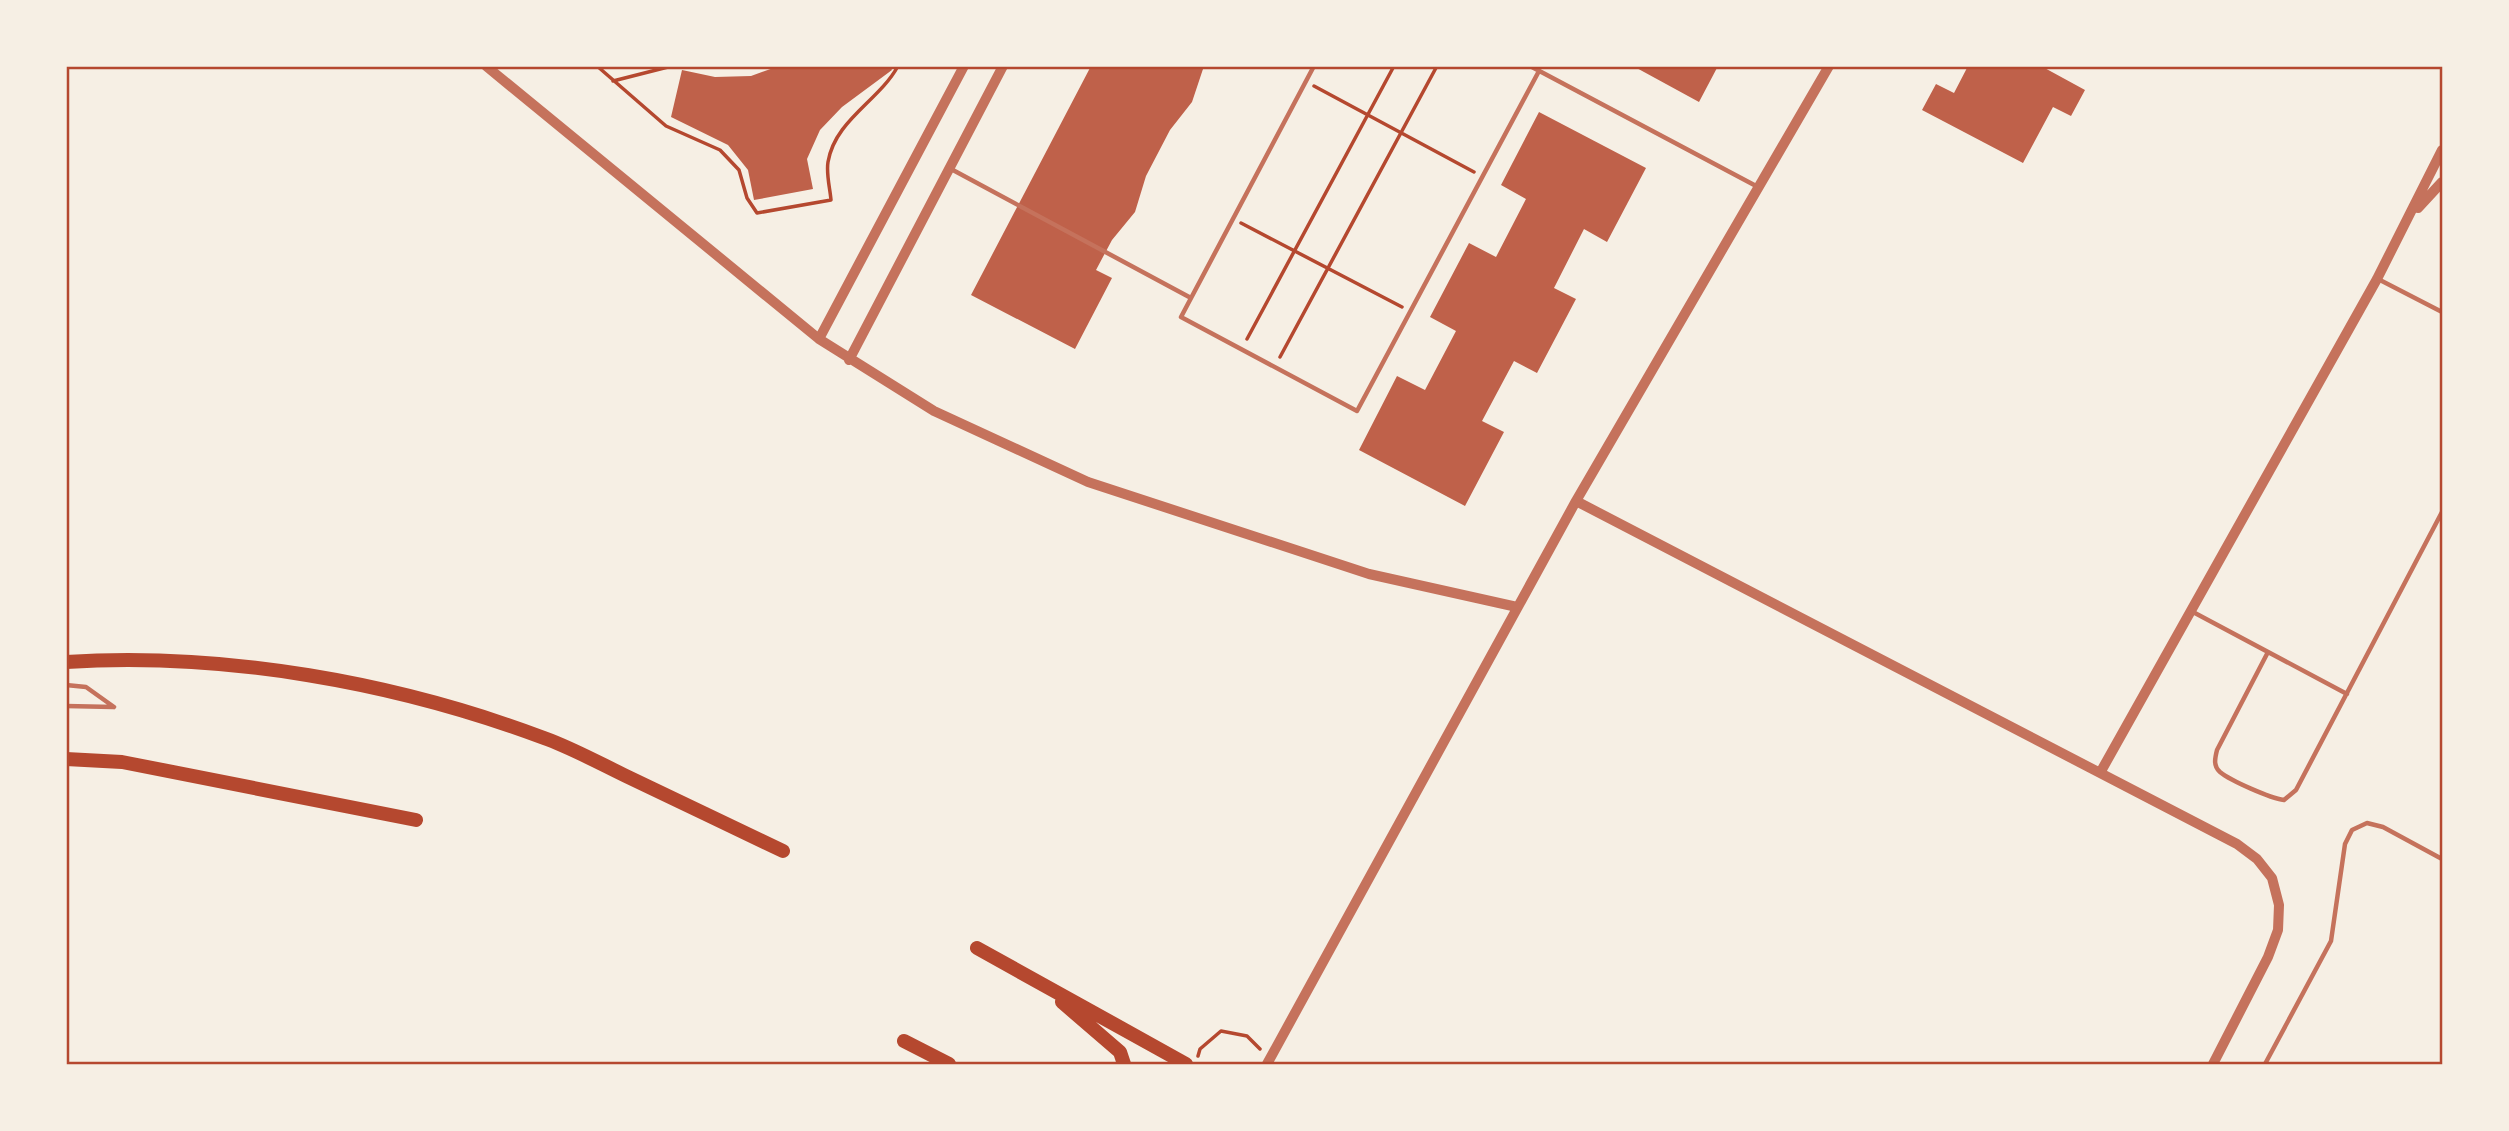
<svg xmlns="http://www.w3.org/2000/svg" width="2509" height="1131" font-family="'DejaVu Sans',sans-serif">
<style>
.building{fill:#bf614a}
.lines{fill:none;stroke-linecap:round;stroke-linejoin:round}
.path{stroke:#b5482f;stroke-width:3.5}
.service{stroke:#c5725c;stroke-width:4.5}
.tertiary{stroke:#c5725c;stroke-width:10}
.primary{stroke:#b5482f;stroke-width:14}
.neatline{fill:none;stroke:#b5482f;stroke-width:2.5}
</style>
<rect width="100%" height="100%" fill="#f6efe4"/>
<path class="building" d="M779,66H890L892,70L842,107L820,130L807,159L813,189L754,200L748,170L728,145L671,117L682,70L715,77L751,76Z
M1091,66H1204L1192,102L1170,130L1146,176L1135,212L1112,240L1096,270L1112,278L1075,349L971,295Z
M1633,66H1718L1699,102Z
M1968,66H2041L2085,90L2071,116L2053,107L2023,163L1922,110L1936,84L1954,93Z
M1539,112L1646,168L1607,242L1584,229L1554,288L1576,299L1537,373L1514,361L1482,421L1504,432L1465,506L1359,450L1397,376L1425,390L1456,331L1430,317L1469,243L1496,257L1526,199L1501,185Z"/>
<g class="lines">
<path class="path" d="M597,66L666,126L720,150L739,170L747,198L757,213L831,200C830,188 826,174 828,162C835,120 879,101 898,66
M613,81L672,66
M1314,86L1474,172
M1241,223L1402,307
M1247,339L1394,66
M1280,357L1437,66
M1198,1056L1200,1049L1221,1031L1247,1036L1260,1049"/>
<path class="service" d="M1314,66L1181,317L1357,411L1539,71
M1530,66L1758,187
M951,169L1191,298
M2378,279L2442,312
M2193,612L2347,694
M2268,652L2217,750C2215,758 2213,766 2220,772C2231,781 2270,798 2284,800L2296,790L2442,512
M66,685L86,687L114,707
M66,706L113,707
M2265,1064L2331,941L2345,844L2352,830L2367,823L2383,827L2442,859"/>
<path class="tertiary" d="M486,66L819,339L934,411L1088,482L1369,574L1517,607
M2418,208L2442,182
M819,339L964,66
M849,360L1003,66
M1576,501L2237,844L2257,859L2272,878L2279,905L2278,930L2268,957L2213,1064
M2100,773L2377,279L2442,150
M1267,1064L1576,501L1829,66"/>
<path class="primary" d="M66,662C225,652 395,682 544,738C572,748 599,763 626,776C678,801 731,826 783,851
M66,759L122,762L416,820
M977,948L1186,1064
M1062,1002L1120,1052L1124,1064
M904,1041L949,1064"/>
</g>
<rect width="2509" height="1131" fill="none" stroke="#f6efe4" stroke-width="136"/>
<rect x="68" y="68" width="2373" height="995" class="neatline"/>
</svg>
